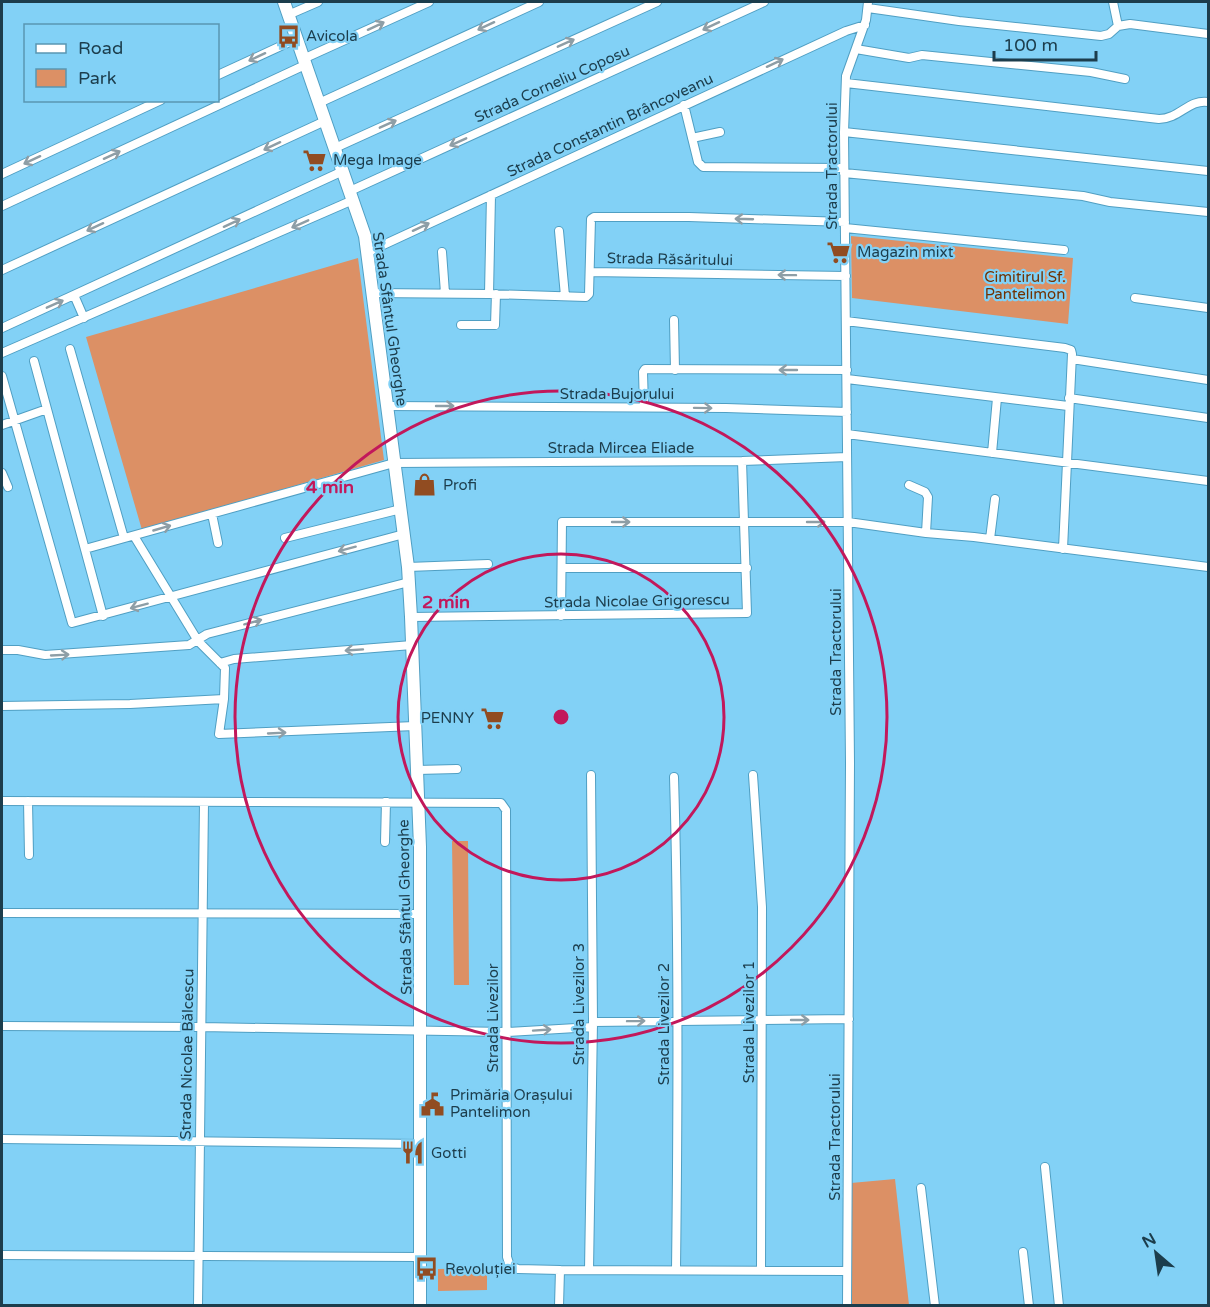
<svg xmlns="http://www.w3.org/2000/svg" width="1210" height="1307" font-family="'Varela Round',sans-serif">
<style>
.green{fill:#dc9065}
.lines{fill:none;stroke-linecap:round;stroke-linejoin:round}
.street-casing{stroke:#509fc3;stroke-width:10}
.secondary-casing{stroke:#509fc3;stroke-width:14}
.street{stroke:#fff;stroke-width:8}
.secondary{stroke:#fff;stroke-width:12}
.oneway{stroke:#8e9ea6}
.ring{fill:none;stroke:#c2185b;stroke-width:3}
.labels{text-anchor:middle;dominant-baseline:central;stroke-width:4.5;stroke-linejoin:round;paint-order:stroke}
.poi-label{font-size:15px;fill:#1c3d4c;stroke:#82d1f6;text-anchor:start}
.street-label{font-size:15px;fill:#1c3d4c;stroke:#82d1f6}
.park-label{font-size:15px;fill:#713100;stroke:#82d1f6}
.centre{fill:#c2185b;stroke:#82d1f6;stroke-width:3}
.ring-label{font-size:18px;text-anchor:middle;font-weight:bold;fill:#c2185b;stroke:#82d1f6;stroke-width:4.5;stroke-linejoin:round;paint-order:stroke}
</style>
<rect width="100%" height="100%" fill="#82d1f6"/>
<path class="green" d="M851,236L1073,258L1068,324L852,298Z
M358,258L384,460L142,530L86,337Z
M452,841H468L469,985H454Z
M895,1179L909,1305L849,1306L851,1183Z
M487,1268V1290L438,1291V1269Z"/>
<g class="lines">
<defs>
<path id="street" d="M1113,2L1118,26
M868,8L959,21L1101,36L1109,34L1118,26
M288,15L318,2
M1118,26L1130,24L1208,34
M856,49L909,58L922,55L1091,72L1125,79
M303,59L429,2
M218,75L296,39
M846,83L1159,119C1179,119 1189,99 1208,102
M319,103L539,2
M684,105L698,162L703,167L844,168
M844,132L1208,171
M692,138L720,132
M335,148L657,2
M844,173L1083,196L1110,202L1208,212
M2,174L161,100
M350,191L764,2
M2,206L305,65
M845,228L1064,250
M559,231L565,296
M368,252L846,31L865,25
M442,252L445,293
M2,270L325,121
M591,272L846,276
M372,293L489,294L586,297L589,294L591,219L594,217H689L845,222
M489,294L491,195
M74,295L84,318
M1135,298L1208,308
M674,320L675,370
M846,321L1065,348L1071,350L1072,354L1063,549
M461,325H495L496,294
M2,328L343,171
M70,349L124,538
M2,353L353,200
M1072,359L1208,380
M34,361L103,616
M2,376L72,623L404,534
M847,379L1068,406
M1069,398L1208,418
M387,406L726,408L847,412
M644,407L643,372L645,369L847,370
M2,425L47,409
M847,434L1208,481
M992,453L997,398
M2,473L8,487
M909,485L925,492L928,497L926,533
M212,514L218,543
M134,536L198,641L225,668L224,699L219,734L415,726
M285,538L401,509
M990,539L995,499
M85,549L394,463L742,461L847,457
M408,567L488,564
M562,568H747
M561,616L562,522H848L926,533L974,537L1208,567
M411,617L747,613L742,461
M2,650H18L45,655L189,645L207,634L409,582
M220,663L234,659L412,645
M2,706L130,704L224,699
M417,770L457,769
M753,775L762,907L761,1270
M674,777C679,942 678,1106 676,1270
M2,801L501,803L506,810L507,1257L510,1266L518,1269L560,1270L847,1271
M28,801L29,855
M385,842L386,802
M2,913L421,914
M593,1022L849,1019
M2,1026L201,1027L506,1032L593,1027
M2,1139L421,1144
M1045,1167L1059,1306
M921,1188L935,1306
M1023,1252L1029,1306
M2,1255L420,1257
M589,1270L593,1022L591,775
M198,1306L204,802
M559,1306L560,1270
M847,1306L850,763L844,132L846,76L866,20L868,2"/>
<path id="secondary" d="M284,2L365,236L408,567L411,617L420,847V1306"/>
</defs>
<use href="#street" class="street-casing"/>
<use href="#secondary" class="secondary-casing"/>
<use href="#street" class="street"/>
<use href="#secondary" class="secondary"/>
</g>
<defs><path id="oneway-shaft" d="M-6 0H5M1.5-3L5.5 0L1.5 3" fill="none" stroke-width="1.6" stroke-linecap="round" stroke-linejoin="round" transform="scale(1.5)"/></defs>
<g class="oneway">
<use href="#oneway-shaft" transform="translate(376 26) rotate(-25)"/>
<use href="#oneway-shaft" transform="translate(486 26) rotate(155)"/>
<use href="#oneway-shaft" transform="translate(711 26) rotate(155)"/>
<use href="#oneway-shaft" transform="translate(566 43) rotate(-24)"/>
<use href="#oneway-shaft" transform="translate(257 57) rotate(155)"/>
<use href="#oneway-shaft" transform="translate(775 63) rotate(-25)"/>
<use href="#oneway-shaft" transform="translate(388 124) rotate(-24)"/>
<use href="#oneway-shaft" transform="translate(458 142) rotate(156)"/>
<use href="#oneway-shaft" transform="translate(272 146) rotate(155)"/>
<use href="#oneway-shaft" transform="translate(112 155) rotate(-25)"/>
<use href="#oneway-shaft" transform="translate(32 160) rotate(155)"/>
<use href="#oneway-shaft" transform="translate(744 219) rotate(-178)"/>
<use href="#oneway-shaft" transform="translate(232 223) rotate(-25)"/>
<use href="#oneway-shaft" transform="translate(300 224) rotate(156)"/>
<use href="#oneway-shaft" transform="translate(95 227) rotate(155)"/>
<use href="#oneway-shaft" transform="translate(421 227) rotate(-25)"/>
<use href="#oneway-shaft" transform="translate(787 275) rotate(-179)"/>
<use href="#oneway-shaft" transform="translate(55 304) rotate(-24)"/>
<use href="#oneway-shaft" transform="translate(788 370) rotate(-180)"/>
<use href="#oneway-shaft" transform="translate(445 406)"/>
<use href="#oneway-shaft" transform="translate(703 408) rotate(1)"/>
<use href="#oneway-shaft" transform="translate(621 522)"/>
<use href="#oneway-shaft" transform="translate(816 522)"/>
<use href="#oneway-shaft" transform="translate(162 528) rotate(-16)"/>
<use href="#oneway-shaft" transform="translate(347 549) rotate(165)"/>
<use href="#oneway-shaft" transform="translate(139 606) rotate(165)"/>
<use href="#oneway-shaft" transform="translate(253 622) rotate(-15)"/>
<use href="#oneway-shaft" transform="translate(354 650) rotate(176)"/>
<use href="#oneway-shaft" transform="translate(60 655) rotate(-3)"/>
<use href="#oneway-shaft" transform="translate(277 733) rotate(-3)"/>
<use href="#oneway-shaft" transform="translate(800 1020)"/>
<use href="#oneway-shaft" transform="translate(636 1021) rotate(-1)"/>
<use href="#oneway-shaft" transform="translate(542 1030) rotate(-4)"/>
</g>
<g class="ring">
<circle cx="561" cy="717" r="163"/>
<circle cx="561" cy="717" r="326"/>
</g>
<defs>
<symbol id="bus-bare" viewBox="-9 -9 18 18"><path d="M-5-6H5V4H4V6H2V4H-2V6H-4V4H-5ZM-3.5-4V0h7V-4ZM-3.5 1.2v1.5H-2V1.2ZM2 1.2v1.5H3.5V1.2Z" fill="#914c21" stroke="#82d1f6" stroke-width="2.5" paint-order="stroke"/></symbol>
<symbol id="supermarket-bare" viewBox="-9 -9 18 18"><path d="M-6-5.5h2.5l.6 2H6L4.5 2H-2.5L-4.4-4H-6ZM-1.5 3.2a1.3 1.3 0 1 0 .1 0ZM3 3.2a1.3 1.3 0 1 0 .1 0Z" fill="#914c21" stroke="#82d1f6" stroke-width="2.5" paint-order="stroke"/></symbol>
<symbol id="shop-bare" viewBox="-9 -9 18 18"><path d="M-5-2.5h2.3a2.7 3.5 0 0 1 5.4 0H5L5.5 6h-11ZM-1.5-2.5h3a1.5 2.3 0 0 0-3 0Z" fill="#914c21" stroke="#82d1f6" stroke-width="2.5" paint-order="stroke"/></symbol>
<symbol id="civic-bare" viewBox="-9 -9 18 18"><path d="M-.6-6.5H3V-4.5H.6V-3L4-1V1h2V6H-6V1h2V-1L-.6-3ZM-1.2 2.5V6h2.4V2.5Z" fill="#914c21" stroke="#82d1f6" stroke-width="2.5" paint-order="stroke"/></symbol>
<symbol id="restaurant-bare" viewBox="-9 -9 18 18"><path d="M-5-6h1v4h1v-4h1v4h1v-4h1v5L-1.5 .5V6h-2V.5L-5-1ZM5-6V6H3V1.5H1.5Q1.5-4 5-6Z" fill="#914c21" stroke="#82d1f6" stroke-width="2.5" paint-order="stroke"/></symbol>
</defs>
<g fill-rule="evenodd">
<use href="#bus-bare" x="272" y="20" width="33" height="33"/>
<use href="#supermarket-bare" x="298" y="144" width="33" height="33"/>
<use href="#supermarket-bare" x="822" y="236" width="33" height="33"/>
<use href="#shop-bare" x="408" y="468" width="33" height="33"/>
<use href="#supermarket-bare" x="476" y="702" width="33" height="33"/>
<use href="#civic-bare" x="416" y="1088" width="33" height="33"/>
<use href="#restaurant-bare" x="396" y="1136" width="33" height="33"/>
<use href="#bus-bare" x="410" y="1252" width="33" height="33"/>
</g>
<g class="labels">
<g class="poi-label">
<text x="306" y="36">Avicola</text>
<text x="333" y="160">Mega Image</text>
<text x="857" y="252">Magazin mixt</text>
<text x="443" y="485">Profi</text>
<text x="474" y="718" text-anchor="end">PENNY</text>
<text x="450" y="1095">Primăria Orașului<tspan x="450" dy="17">Pantelimon</tspan></text>
<text x="431" y="1153">Gotti</text>
<text x="445" y="1269">Revoluției</text>
</g>
<g class="street-label">
<text transform="translate(552 84) rotate(-24)">Strada Corneliu Coposu</text>
<text transform="translate(610 125) rotate(-25)">Strada Constantin Brâncoveanu</text>
<text transform="translate(832 166) rotate(-90)">Strada Tractorului</text>
<text transform="translate(670 259) rotate(1)">Strada Răsăritului</text>
<text transform="translate(390 319) rotate(82)">Strada Sfântul Gheorghe</text>
<text x="617" y="394">Strada Bujorului</text>
<text x="621" y="448">Strada Mircea Eliade</text>
<text transform="translate(637 601) rotate(-1)">Strada Nicolae Grigorescu</text>
<text transform="translate(836 652) rotate(-90)">Strada Tractorului</text>
<text transform="translate(405 907) rotate(-91)">Strada Sfântul Gheorghe</text>
<text transform="translate(579 1004) rotate(-90)">Strada Livezilor 3</text>
<text transform="translate(493 1018) rotate(-90)">Strada Livezilor</text>
<text transform="translate(749 1022) rotate(-90)">Strada Livezilor 1</text>
<text transform="translate(664 1024) rotate(-90)">Strada Livezilor 2</text>
<text transform="translate(187 1054) rotate(-89)">Strada Nicolae Bălcescu</text>
<text transform="translate(835 1137) rotate(-90)">Strada Tractorului</text>
</g>
<g class="park-label">
<text x="1025" y="277">Cimitirul Sf.<tspan x="1025" dy="17">Pantelimon</tspan></text>
</g>
</g>
<circle cx="561" cy="717" r="9" class="centre"/>
<g class="ring-label">
<text x="330" y="493">4 min</text>
<text x="446" y="608">2 min</text>
</g>
<rect width="1210" height="1307" fill="none" stroke="#1c3d4c" stroke-width="6"/>
<rect x="24" y="24" width="195" height="78" fill="#82d1f6" stroke="#5996b2" stroke-width="1.5"/>
<rect x="36" y="44" width="30" height="9" fill="#ffffff" stroke="#5996b2" stroke-width="1.5"/>
<text x="78" y="54" font-size="18" fill="#1c3d4c">Road</text>
<rect x="36" y="69" width="30" height="18" fill="#dc9065" stroke="#5996b2" stroke-width="1.5"/>
<text x="78" y="84" font-size="18" fill="#1c3d4c">Park</text>
<g transform="translate(1156 1253) rotate(331)" stroke="#82d1f6" stroke-width="4.5" paint-order="stroke">
<path d="M0-4.5L10 22L0 15L-10 22Z" fill="#1c3d4c"/>
<text y="-9" font-size="16" font-weight="bold" text-anchor="middle" fill="#1c3d4c">N</text>
</g>
<path d="M994 51v9h102v-9" fill="none" stroke="#1c3d4c" stroke-width="3"/>
<text x="1003" y="51" font-size="18" fill="#1c3d4c" stroke="#82d1f6" stroke-width="4.5" paint-order="stroke">100 m</text>
</svg>
